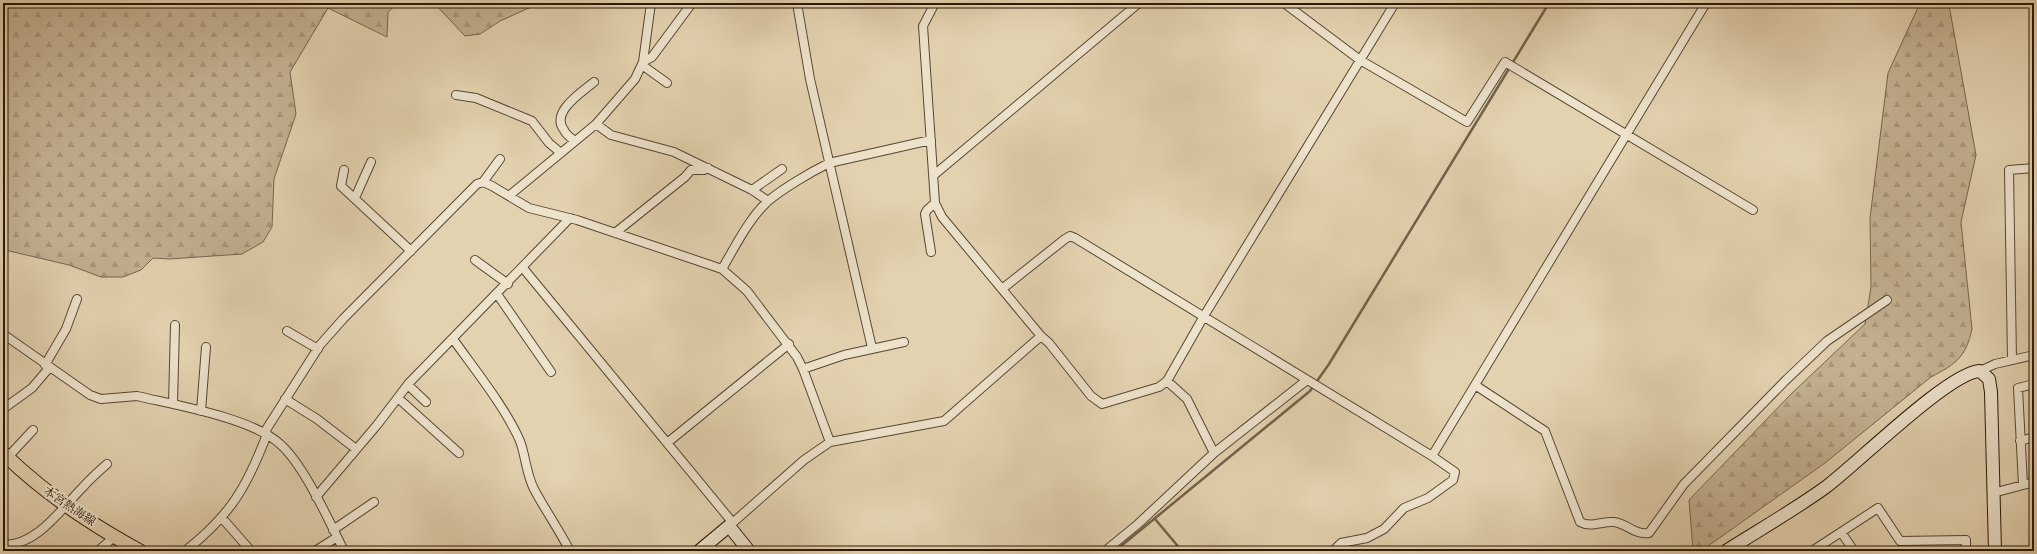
<svg xmlns="http://www.w3.org/2000/svg" width="2037" height="554" font-family="'Old Standard TT','Noto Serif JP',serif">
<style>
.forest{fill:url(#forest-firs);stroke:#77654c}
.lines{fill:none;stroke-linecap:round;stroke-linejoin:round}
.stream{stroke:#736249;stroke-width:2.5}
.street-casing{stroke:#584630;stroke-width:10}
.secondary-casing{stroke:#2a1806;stroke-width:14}
.primary-casing{stroke:#2a1806;stroke-width:15}
.street{stroke:#ede2cc;stroke-width:8}
.secondary{stroke:#ede2cc;stroke-width:12}
.primary{stroke:#e3d2b0;stroke-width:13}
.labels{text-anchor:middle;dominant-baseline:central;stroke-width:4;stroke-linejoin:round;paint-order:stroke}
.street-label{font-size:12px;fill:#2a1806;stroke:#ede2cc}
</style>
<defs>
<pattern id="forest-firs" width="22" height="20" patternUnits="userSpaceOnUse"><rect width="22" height="20" fill="#c4b293"/><path d="M5 1l3.5 6h-7zM16 11l3.5 6h-7z" fill="#a9987d"/></pattern>
</defs>
<rect width="100%" height="100%" fill="#e3d2b0"/>
<filter id="stains"><feTurbulence type="fractalNoise" baseFrequency=".005" numOctaves="4"/><feColorMatrix values="0 0 0 0 .2 0 0 0 0 .09 0 0 0 0 .02 0 0 0 .5 -.17"/></filter>
<radialGradient id="worn" r=".72"><stop offset=".6" stop-color="#630" stop-opacity="0"/><stop offset="1" stop-color="#630" stop-opacity=".3"/></radialGradient>
<path class="forest" d="M3,3H410L396,5L388,12L387,37L328,8L290,72L296,114L274,179L272,227L263,242L242,254L169,259L153,258L141,270L123,277H101L69,265L5,250L3,248Z
M434,3H540L500,21L480,34L465,36Z
M1920,3H1950L1949,5L1976,155L1961,222L1972,329C1966,357 1956,364 1931,377L1825,463L1701,551H1693L1689,500L1791,394L1865,324L1871,287L1870,218L1888,73Z"/>
<g class="lines">
<path class="stream" d="M1155,519L1182,551
M1115,551L1310,391L1329,364L1549,3"/>
<defs>
<path id="street" d="M797,3L810,79L872,348
M935,3L923,26L935,203L942,217L1041,336L1049,343L1091,396L1102,404L1159,387L1167,381L1204,316L1395,3
M1284,3L1360,60L1467,122L1505,62L1753,210
M643,62L651,3
M642,65L667,83
M456,95L476,98L532,121L549,143L561,153
M596,124L611,135L674,152L752,190L768,201
M575,141C571,138 566,135 564,130C550,112 582,92 594,82
M344,170L341,186L411,251
M934,175L1139,3
M483,182L500,159
M752,190L782,169
M510,195L596,124L635,79L643,62L652,57L692,3
M355,198L371,162
M615,233L685,177L691,170H704L708,168
M931,252L925,214L927,210L935,203
M475,260L508,284
M523,268L733,523
M722,269C735,247 748,220 767,202C782,189 811,172 829,163L931,140
M1002,289L1065,239L1070,236L1075,238L1432,456L1455,472L1453,480L1428,498L1404,508L1384,529L1367,538L1341,543L1333,551
M497,294L551,372
M287,331L318,349
M3,334L90,395L101,399L137,396C175,405 252,418 280,444C304,465 329,521 344,551
M453,339C475,370 505,407 520,441C526,457 526,475 535,491C546,511 559,530 570,551
M2012,360L2009,170L2034,168
M45,365L66,329L77,299
M803,369L844,355L904,342
M1980,371L1995,364L2034,355
M1167,381L1187,399L1214,453
M408,385L426,402
M1475,385L1545,431L1580,522C1591,528 1602,521 1614,522C1628,524 1634,535 1649,533L1684,484L1787,379L1827,341L1887,300
M398,398L459,453
M285,399L317,419L356,449
M173,404L175,325
M3,409L32,388L49,368
M201,411L206,347
M264,433L320,345L343,319L477,184L483,182L492,186L529,208L577,220L722,269L747,291L797,357L803,369L830,442
M2020,441L2034,437
M667,443L789,344
M1432,456L1706,3
M7,458L33,430
M2023,485L2018,388L2034,384
M1993,493L2034,482
M316,497L377,425L409,383L570,218
M222,518L251,551
M729,526L804,460L830,442L944,421L1041,336
M333,530L374,502
M1841,532L1854,551
M3,545C37,546 61,509 83,487C90,479 99,471 107,464
M98,551L114,537
M185,551C230,516 247,487 267,434
M315,551L337,537
M1105,551L1138,524L1214,453L1307,380
M1812,551L1878,508L1900,541L1966,540V551"/>
<path id="secondary" d="M699,551L729,526L749,551
M1726,551C1759,530 1794,510 1826,487C1856,465 1949,372 1980,371L1989,379L1991,392L1995,551"/>
<path id="primary" d="M3,453C44,493 90,524 140,551"/>
</defs>
<use href="#street" class="street-casing"/>
<use href="#secondary" class="secondary-casing"/>
<use href="#primary" class="primary-casing"/>
<use href="#street" class="street"/>
<use href="#secondary" class="secondary"/>
<use href="#primary" class="primary"/>
</g>
<g class="labels">
<g class="street-label">
<text transform="translate(69 507) rotate(34)">本宮熱海線</text>
</g>
</g>
<rect width="2037" height="554" fill="none" stroke="#e3d2b0" stroke-width="16"/>
<rect x="4" y="4" width="2029" height="546" fill="none" stroke="#2a1806" stroke-width="2"/>
<rect x="8" y="8" width="2021" height="538" fill="none" stroke="#2a1806"/>
<rect width="100%" height="100%" filter="url(#stains)"/>
<rect width="100%" height="100%" fill="url(#worn)"/>
</svg>
